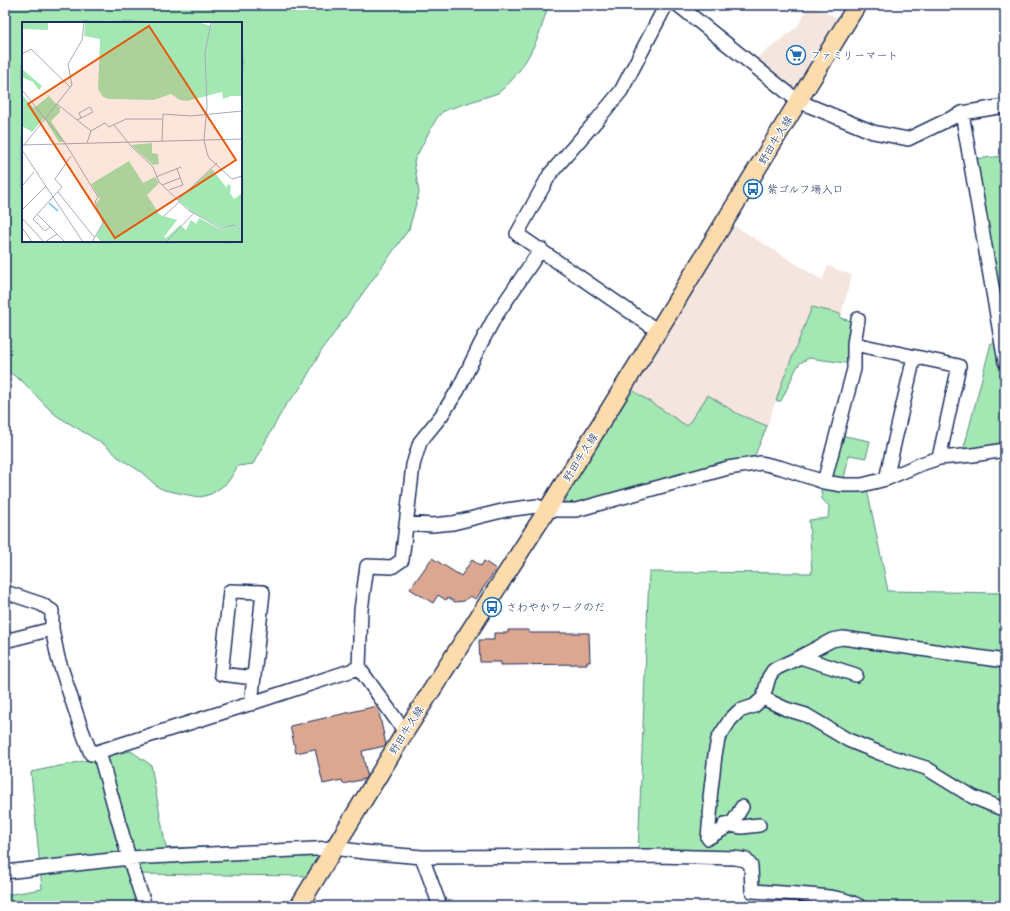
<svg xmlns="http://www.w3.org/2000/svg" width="1010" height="911" font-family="Delius,'Klee One',sans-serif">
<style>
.built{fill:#f4e5de}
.green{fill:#a3e7b3;stroke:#5f8b88;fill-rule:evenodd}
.building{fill:#dca790;stroke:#1b2f5e}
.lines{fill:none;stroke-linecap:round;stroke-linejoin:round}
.minor-casing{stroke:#1b2f5e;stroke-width:16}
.major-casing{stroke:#1b2f5e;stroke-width:20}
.minor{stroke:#fff;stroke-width:13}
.major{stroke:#fcdcac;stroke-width:17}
.labels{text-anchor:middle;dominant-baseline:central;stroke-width:3;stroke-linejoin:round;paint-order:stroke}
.poi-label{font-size:11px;fill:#1b2f5e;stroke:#fff;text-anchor:start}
.street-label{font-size:11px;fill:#1b2f5e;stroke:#fff}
.inset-river{fill:none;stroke:#8bcded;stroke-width:2}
.inset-road{fill:none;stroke:#a4acbf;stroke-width:1}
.view{fill:#e8590c;fill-opacity:0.15;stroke:#e8590c;stroke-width:2}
.inset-edge{fill:none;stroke:#1b2f5e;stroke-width:2}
</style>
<rect width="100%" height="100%" fill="#fff"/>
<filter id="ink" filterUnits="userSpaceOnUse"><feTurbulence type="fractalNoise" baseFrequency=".025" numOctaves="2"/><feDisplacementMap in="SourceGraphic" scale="8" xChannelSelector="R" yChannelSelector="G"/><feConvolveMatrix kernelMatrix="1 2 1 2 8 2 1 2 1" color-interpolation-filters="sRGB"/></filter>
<g filter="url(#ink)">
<path class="built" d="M809,5L842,20L796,94L753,61L798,26Z
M733,225L822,280L828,266L852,275L841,314L812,307L783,380L767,426L737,413L709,396L687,427L632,390Z"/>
<path class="green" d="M5,5H549C545,14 543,23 540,32C532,53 516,80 498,93L449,109L442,112L437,118L429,132L414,161L419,193L409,229L322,350L299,390L285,406L253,464L238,466L228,482L219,489L211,494L201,497L193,496L164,490L158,487L141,472L118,457L105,445L57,416L50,410L23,382L5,369ZM23,23H241V241H23Z
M1005,156V334L995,268L973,159Z
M812,307L841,314L840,318L855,322L852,364L809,358L800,363L796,369L784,395L781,401H776L783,380Z
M991,343L1002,345L1005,365V447L963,451Z
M632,390L687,426L708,395L738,414L767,426L753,460L568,505L565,497Z
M840,435L870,441L866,458L849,455L844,479L831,478Z
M824,488C841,492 849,492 867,489L888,591L1005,593V906H860L756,888L750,851L638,854L649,572L812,573L809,520L828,518L829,506L822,499L821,490Z
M131,751L151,765L166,848L329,843L308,876L129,874L138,906H5V895L42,889L31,772Z"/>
<path class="building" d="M432,558L461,576L472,560L481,566L484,561L496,569L476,599L470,596L464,601L455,602L448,598L446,600L438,595L433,603L410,589Z
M508,630H529V633H589L590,662H587V664L501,665V662H480L479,640H494V633H508Z
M377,706L378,708L386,745L385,746L362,751L367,775L365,779L343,784L342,780L323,784L315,749L296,753L290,726Z"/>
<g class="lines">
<defs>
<path id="minor" d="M678,5L798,101L873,132L908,139L962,113L1005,106
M962,113L1005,362
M658,331L517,234L550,174L597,120L621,91L666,5
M854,344L959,366L939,458
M886,479L914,357
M824,482L854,369V344L858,319
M406,523L432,525L453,523L506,510L537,506L547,510H576L728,468L761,463L782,468L824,482L843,485H862L886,479L921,464L939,458L973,455L1005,450
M5,592L41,604L52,611V629L58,658L80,725L91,754L249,704L359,668
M5,641L52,629
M800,657L856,675
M763,698L786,709L806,715L848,740L882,754L926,768L973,797L1005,810
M251,704L263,592L230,591L221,674L254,678
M405,732L359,668L361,610L367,566L392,567L402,560L413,465L420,442L441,416L458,390L480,345L495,317L541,249
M99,752L129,858L145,906
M742,807L732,824L708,838L711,804L710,798L715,755L718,739L730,720L739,711L754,706L763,698L769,677L773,671L777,668L796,659L832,640L843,638L1005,661
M725,824L742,827L759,825
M422,857L440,906
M5,872L129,858L334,848L364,852L422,857L656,856L735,858L746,860L751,866L752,891C767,892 783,893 798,894C818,896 841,896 859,906"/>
<path id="major" d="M299,906L405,732L547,510L658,331L857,5"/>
</defs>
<use href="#minor" class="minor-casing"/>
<use href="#major" class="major-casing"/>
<use href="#minor" class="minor"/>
<use href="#major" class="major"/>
</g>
</g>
<defs>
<symbol id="supermarket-ring" viewBox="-11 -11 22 22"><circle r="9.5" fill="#fff" stroke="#1f6fb2" stroke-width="1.5"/><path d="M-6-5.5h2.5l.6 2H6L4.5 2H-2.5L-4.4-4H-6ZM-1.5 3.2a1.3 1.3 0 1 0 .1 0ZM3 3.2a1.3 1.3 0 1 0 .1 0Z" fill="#1f6fb2"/></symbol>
<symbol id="bus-ring" viewBox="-11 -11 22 22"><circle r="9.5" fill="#fff" stroke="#1f6fb2" stroke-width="1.5"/><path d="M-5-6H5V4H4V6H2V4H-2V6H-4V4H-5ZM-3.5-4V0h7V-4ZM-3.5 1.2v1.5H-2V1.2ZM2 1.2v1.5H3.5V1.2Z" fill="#1f6fb2"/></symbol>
</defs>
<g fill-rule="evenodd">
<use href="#supermarket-ring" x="785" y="44" width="22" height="22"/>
<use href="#bus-ring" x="742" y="178" width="22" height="22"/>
<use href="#bus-ring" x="481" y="596" width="22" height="22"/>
</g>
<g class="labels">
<g class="poi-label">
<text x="810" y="55">ファミリーマート</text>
<text x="767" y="189">紫ゴルフ場入口</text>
<text x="506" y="607">さわやかワークのだ</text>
</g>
<g class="street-label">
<text transform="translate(775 140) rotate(-59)">野田牛久線</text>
<text transform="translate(580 457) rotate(-58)">野田牛久線</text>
<text transform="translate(406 730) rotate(-58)">野田牛久線</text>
</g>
</g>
<g transform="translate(22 22)">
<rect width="220" height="220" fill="#fff"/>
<path d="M0,0H26V8L1,7ZM63,0H176L189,4L190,0H220V74H209L201,77L200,70L165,79L158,78L149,72L132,78L87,77L81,75L76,67L78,17L62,14ZM0,47L20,64L17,68L11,60L0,55ZM0,73L12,86L27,74L38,86V90L29,99L43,120H37L22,96L10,110L0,104ZM130,121V131L136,132L137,142L131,143L109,123ZM107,139L121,161L133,155L137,161L125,173L138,193L155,198L142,215L144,216L158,203L164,208L169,198L174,202L177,196L200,208L210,204L220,208V220H79L74,214L81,201L74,181L78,177L69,162ZM190,147L204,165L207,162L209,164L208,171L212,177L220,171V207L214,204L200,206L170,190L156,178Z" fill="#a3e7b3"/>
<path class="inset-river" d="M27,181L36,189"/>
<path class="inset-road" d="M189,0L183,31L185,84L182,118L185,131L187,136L210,157L220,154M0,32L9,27L48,65M0,68L43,121L76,175L73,180L81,201L70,220M35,82L69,109M55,98L71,90L68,85L57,91L59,96M92,103L109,124L131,145L137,160L166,188L200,207L211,203L220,208M140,120L141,92L169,94L220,89M65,121L69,109L83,101L87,105L104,97H140M0,123L220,117M2,123L50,63L46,42L60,18L62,0M0,128L61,220M220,134V149M134,155L159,145M140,163L158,156M0,164L12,150M147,168L161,163L155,147M36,170L72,215M156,178L195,141M0,188L24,164M15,192L43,220M142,194L157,180M0,196L22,220M28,205L23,209L11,197L40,165L33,157L49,134M1,207L10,220M23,220L35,212M144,220L171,192"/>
<path class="view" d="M127,4L214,138L93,216L6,82Z"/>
<rect width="220" height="220" class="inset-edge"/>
</g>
<rect width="1010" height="911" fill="none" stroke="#fff" stroke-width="20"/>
<rect x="10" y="10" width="990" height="891" fill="none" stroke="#1b2f5e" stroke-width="1.5" filter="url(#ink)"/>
</svg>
